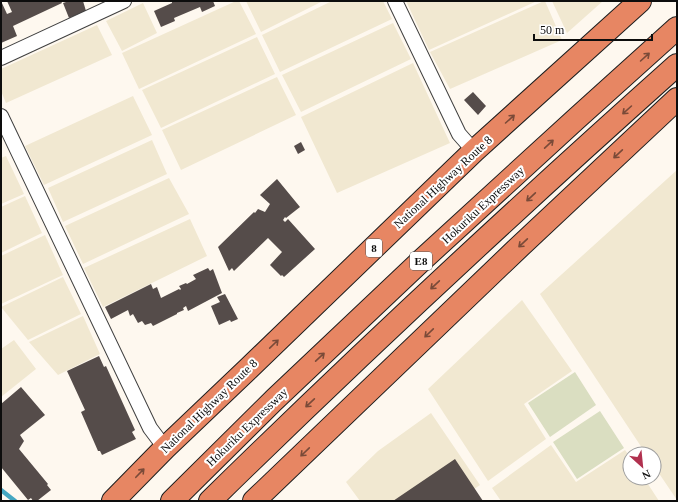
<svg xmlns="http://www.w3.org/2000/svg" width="678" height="502" font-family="Georgia,serif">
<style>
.farmland{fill:#f1e8d1}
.cemetery{fill:#dadec1}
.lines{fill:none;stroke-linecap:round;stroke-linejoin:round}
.stream{stroke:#45a7c1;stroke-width:4.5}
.building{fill:#554c4a}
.street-casing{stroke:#404040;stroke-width:16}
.highway-casing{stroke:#1e1e1e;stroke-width:24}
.street{stroke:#fff;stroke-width:14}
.highway{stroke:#e78663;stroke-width:22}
.oneway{stroke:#7a4a38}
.labels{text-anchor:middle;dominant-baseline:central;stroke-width:4;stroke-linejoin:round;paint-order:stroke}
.shield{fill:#fff;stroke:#565656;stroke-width:1}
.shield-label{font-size:11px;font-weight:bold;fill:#0d0d0d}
.street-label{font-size:12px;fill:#0d0d0d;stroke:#fff}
</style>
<rect width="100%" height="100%" fill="#fef8ef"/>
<path class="farmland" d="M236,1H239L256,34L139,89L122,53Z
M246,1H323L261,32Z
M332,1H383L392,19L280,72L262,35Z
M406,1H537L429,50Z
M544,1H545L562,40L450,89L430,52Z
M552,1H603L567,33Z
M143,3L157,33L122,51L106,21Z
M393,23L411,59L301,112L282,75Z
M97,25L112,55L6,103L1,91V69Z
M257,37L275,74L161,128L142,90Z
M413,63L450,143L337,193L301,117Z
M277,77L296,115L181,170L162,130Z
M133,96L152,135L44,185L25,146Z
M152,140L167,174L63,222L48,188Z
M6,156L24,194L1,204V158Z
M677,170V500L654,466V454H646L540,294Z
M169,178L189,214L83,264L65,226Z
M25,196L42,233L1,253V207Z
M190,219L207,256L103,307L84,268Z
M45,235L63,275L1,304V256Z
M63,277L81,314L28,340L1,307Z
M522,300L572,371L524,404L546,439L488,481L428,389Z
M83,316L100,354L58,375L29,342Z
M14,340L36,369L1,397V349Z
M431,413L480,485L457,501H360L346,482L378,451Z
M551,445L576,482L625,450L630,457V478H644L659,501H501L492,488Z"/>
<path class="cemetery" d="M575,372L596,405L550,437L528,403Z
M600,411L624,448L577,479L553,442Z"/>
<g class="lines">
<path class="stream" d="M1,490L15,501"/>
</g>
<path class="building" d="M1,1L7,14L12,12L7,1H61L62,3L13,26L17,36L1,43Z
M69,1H83L86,11L69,18L63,3Z
M172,1H213L215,6L202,12L200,7L174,18L175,21L161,27L154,11L172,3Z
M473,92L486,106L478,115L464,100Z
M301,142L305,150L298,154L294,146Z
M277,179L300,207L286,218L285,217L283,220L285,222L288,219L315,249L284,277L282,275L281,276L270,265L282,252L268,238L234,271L232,268L229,271L218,247L254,212L255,213L258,209L265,212L270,204L260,195Z
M208,268L210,271L213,269L222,293L188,311L186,306L183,308L184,310L177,313V314L153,326L151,323L145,325L142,321L138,323L133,314L130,316L128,310L111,319L105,307L151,284L153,289L157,287L161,298L179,289L180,290L181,289L179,286L186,283L187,284L196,279L193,275Z
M225,294L238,319L231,322L230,320L219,325L211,306L220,302L217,297Z
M99,356L104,367L106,366L135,430L132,432L136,439L102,455L100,451H98L81,412L85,410L67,371Z
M21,387L45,415L20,435L24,441L19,449L48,484L47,485L51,490L37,501H33L31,498L28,500L1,467V404Z
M455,459L483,501H393Z"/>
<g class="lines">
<defs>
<path id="street" d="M395,1L459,134L474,151
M1,58L124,1
M1,116L150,428L165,448"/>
<path id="highway" d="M113,501L165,448L248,369L474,151L640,1
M172,501L274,400L422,260L576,119L677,28
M210,501C362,352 518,207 677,65
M254,501L516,250L677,99"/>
</defs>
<use href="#street" class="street-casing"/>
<use href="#highway" class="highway-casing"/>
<use href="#street" class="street"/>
<use href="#highway" class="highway"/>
</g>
<defs><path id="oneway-shaft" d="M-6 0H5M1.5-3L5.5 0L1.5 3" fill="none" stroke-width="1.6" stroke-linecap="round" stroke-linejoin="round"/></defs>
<g class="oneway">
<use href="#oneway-shaft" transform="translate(645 57) rotate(-42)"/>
<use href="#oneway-shaft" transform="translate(627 110) rotate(138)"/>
<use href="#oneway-shaft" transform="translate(510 119) rotate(-42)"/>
<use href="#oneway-shaft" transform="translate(549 144) rotate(-43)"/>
<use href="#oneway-shaft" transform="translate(618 154) rotate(137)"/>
<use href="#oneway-shaft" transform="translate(531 197) rotate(137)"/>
<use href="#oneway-shaft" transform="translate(523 243) rotate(137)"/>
<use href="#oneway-shaft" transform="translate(435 285) rotate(137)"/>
<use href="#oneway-shaft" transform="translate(429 333) rotate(136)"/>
<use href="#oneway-shaft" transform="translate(274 344) rotate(-44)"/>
<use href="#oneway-shaft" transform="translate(320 357) rotate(-43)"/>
<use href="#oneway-shaft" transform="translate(310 403) rotate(137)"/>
<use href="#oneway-shaft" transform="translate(305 452) rotate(136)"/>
<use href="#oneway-shaft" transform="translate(140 473) rotate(-46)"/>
</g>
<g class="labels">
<g class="shield">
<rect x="366" y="239" width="16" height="18" rx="3"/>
<rect x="410" y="252" width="22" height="18" rx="3"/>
</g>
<g class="shield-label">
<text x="374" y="248">8</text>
<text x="421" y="261">E8</text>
</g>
<g class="street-label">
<text transform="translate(443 182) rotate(-43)">National Highway Route 8</text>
<text transform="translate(483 205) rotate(-43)">Hokuriku Expressway</text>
<text transform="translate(209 406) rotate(-44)">National Highway Route 8</text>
<text transform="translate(247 427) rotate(-44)">Hokuriku Expressway</text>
</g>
</g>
<rect width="678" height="502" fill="none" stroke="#0d0d0d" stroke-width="4"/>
<g transform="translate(642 466) rotate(153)"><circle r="19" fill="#ffffff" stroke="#9e9e9e"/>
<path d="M0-3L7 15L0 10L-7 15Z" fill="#b1314f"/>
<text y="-6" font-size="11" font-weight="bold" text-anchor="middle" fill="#0d0d0d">N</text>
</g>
<path d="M534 34v6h118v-6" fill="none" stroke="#0d0d0d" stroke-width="2"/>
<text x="540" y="34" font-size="12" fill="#0d0d0d" stroke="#ffffff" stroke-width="3" paint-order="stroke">50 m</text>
</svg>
